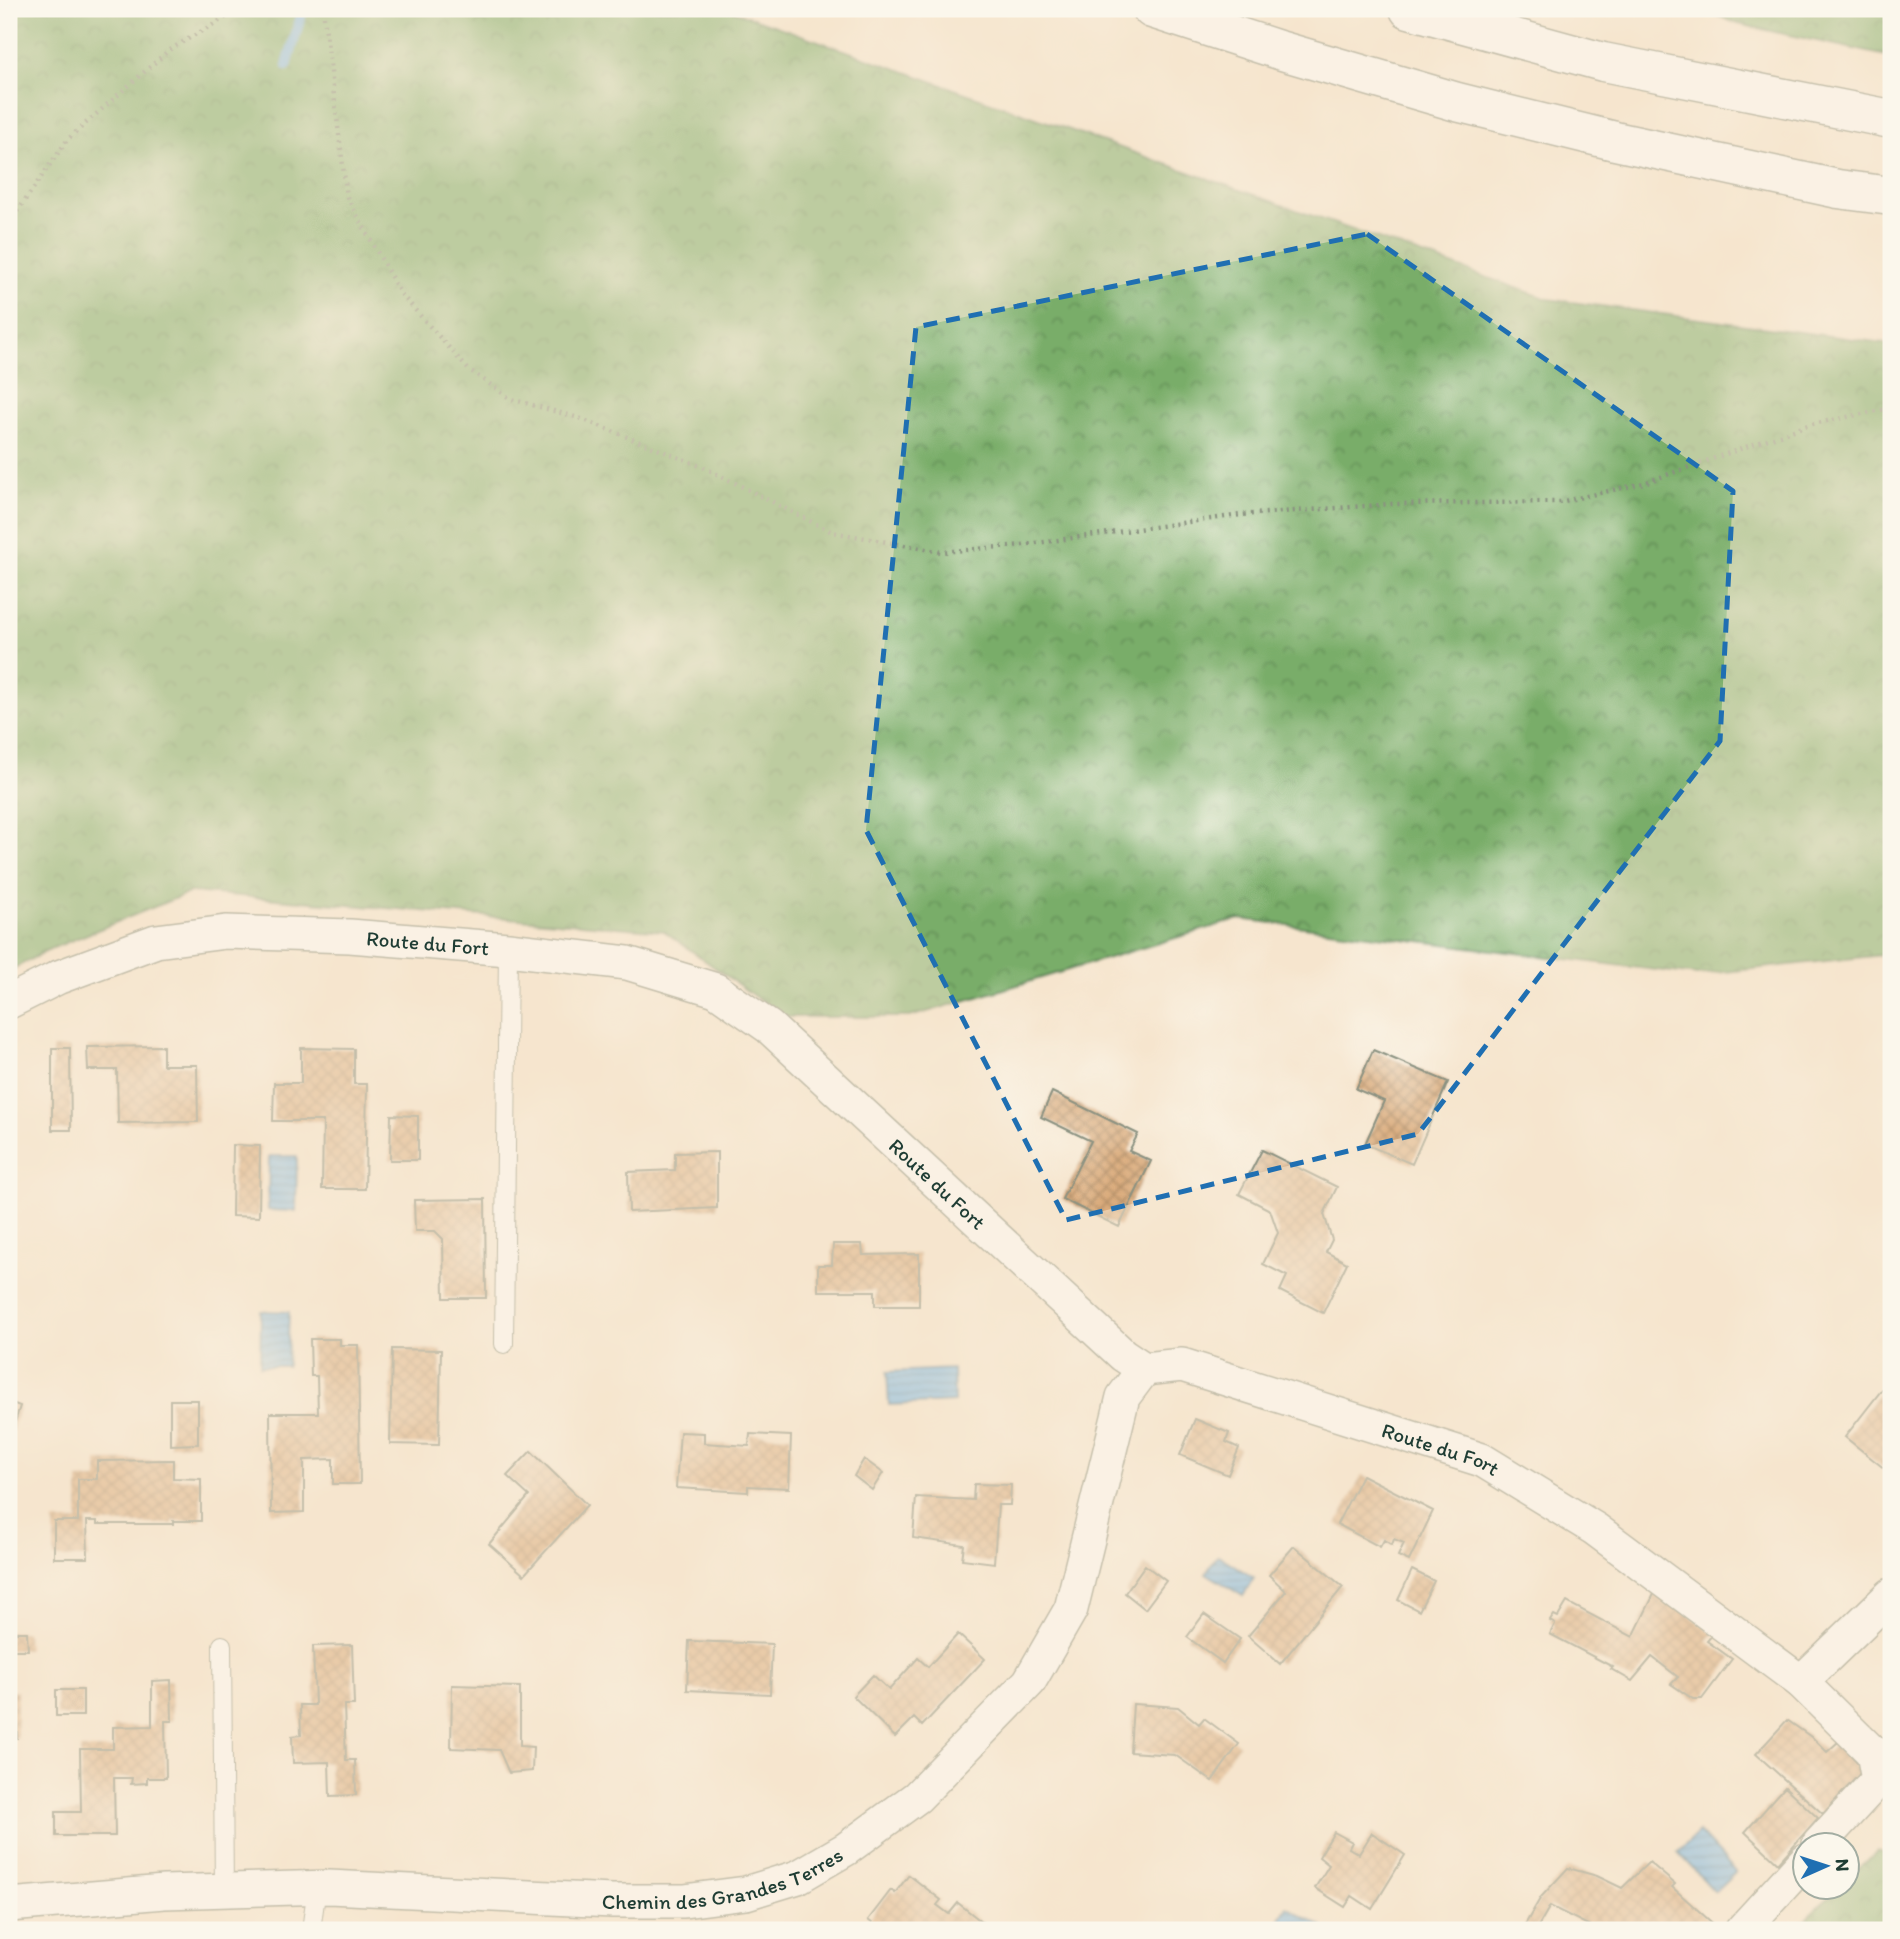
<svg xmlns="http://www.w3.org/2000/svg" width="1900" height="1939" font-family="Itim,sans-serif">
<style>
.forest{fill:url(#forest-crowns);stroke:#4c754e;stroke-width:2}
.water{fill:url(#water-rules);stroke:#497a8e;stroke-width:2}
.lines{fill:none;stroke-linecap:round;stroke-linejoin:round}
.stream{stroke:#73b6e9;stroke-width:10}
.building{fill:url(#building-cross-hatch)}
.lane-casing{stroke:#8a9181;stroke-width:20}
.street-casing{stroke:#8a9181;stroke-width:36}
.highway-casing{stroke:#8a9181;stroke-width:41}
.path{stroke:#8a9181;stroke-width:4.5;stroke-dasharray:2 5;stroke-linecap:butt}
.lane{stroke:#fff;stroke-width:18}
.street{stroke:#fff;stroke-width:33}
.highway{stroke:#fff;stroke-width:38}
.marked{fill:none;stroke:#1f6fb2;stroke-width:5;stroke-dasharray:14 9;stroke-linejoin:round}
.labels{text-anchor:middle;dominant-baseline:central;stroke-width:7;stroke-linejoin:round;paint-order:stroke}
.street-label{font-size:21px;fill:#1f3d34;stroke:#fbf7ec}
</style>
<defs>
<pattern id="forest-crowns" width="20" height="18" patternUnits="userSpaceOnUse" patternTransform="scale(1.75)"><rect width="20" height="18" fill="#79ad69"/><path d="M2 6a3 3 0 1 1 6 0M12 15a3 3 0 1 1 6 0" fill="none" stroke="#638e57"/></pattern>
<pattern id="water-rules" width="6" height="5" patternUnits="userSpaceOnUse" patternTransform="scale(1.75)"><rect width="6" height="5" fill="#73b6e9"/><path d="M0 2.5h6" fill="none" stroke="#5e95be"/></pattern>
<pattern id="building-cross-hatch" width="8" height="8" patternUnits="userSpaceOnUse" patternTransform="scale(1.75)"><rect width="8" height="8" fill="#daab7b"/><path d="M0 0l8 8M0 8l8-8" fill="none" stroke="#b08c66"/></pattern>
</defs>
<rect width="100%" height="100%" fill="#fbf7ec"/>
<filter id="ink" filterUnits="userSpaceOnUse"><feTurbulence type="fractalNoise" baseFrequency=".0143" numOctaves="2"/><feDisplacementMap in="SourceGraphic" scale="14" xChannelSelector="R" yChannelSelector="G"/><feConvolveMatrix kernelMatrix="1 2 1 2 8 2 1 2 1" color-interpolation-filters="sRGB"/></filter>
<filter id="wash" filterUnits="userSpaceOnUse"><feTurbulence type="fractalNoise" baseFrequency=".00686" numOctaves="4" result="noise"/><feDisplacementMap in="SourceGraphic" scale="28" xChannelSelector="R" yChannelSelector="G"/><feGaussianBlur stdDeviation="1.57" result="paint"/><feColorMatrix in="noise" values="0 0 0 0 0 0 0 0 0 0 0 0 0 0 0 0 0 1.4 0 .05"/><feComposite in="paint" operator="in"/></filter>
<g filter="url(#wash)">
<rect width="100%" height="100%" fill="#f6e5ce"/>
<path class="forest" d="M9,9H728L1548,299L1891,344V954L1697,975L1239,919L910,1017H783L664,931L191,892L48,950L9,971Z
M1701,9H1891V57L1738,24Z
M1877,1851L1891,1855V1930H1794L1840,1887L1848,1886V1879Z"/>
<path class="water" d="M269,1156H297L296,1211L268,1210Z
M261,1311L289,1312L287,1366H260Z
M953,1369L954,1402L889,1405L887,1372Z
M1218,1555L1254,1578L1243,1596L1206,1573Z
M1699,1832L1736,1872L1715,1892L1678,1852Z
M1287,1907L1327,1930H1281L1275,1927Z"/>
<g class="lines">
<path class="stream" d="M287,66L303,9"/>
</g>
<g id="blocks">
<path class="building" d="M163,1046V1065H197L198,1122L118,1123L117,1070H88L87,1047Z
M52,1048H70L71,1130H52Z
M301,1048L354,1049V1084H367L365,1189H322L323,1121H273L274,1083H301Z
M1373,1050L1448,1082L1412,1164L1365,1144L1384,1101L1356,1089Z
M1052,1092L1138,1134L1129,1151L1151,1161L1119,1227L1062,1199L1091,1141L1041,1117Z
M391,1115L418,1116V1160H390Z
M233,1145L260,1146L259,1217L232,1216Z
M1262,1150L1337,1187L1324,1214L1332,1240L1326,1252L1347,1263L1323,1313L1280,1291L1287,1276L1263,1264L1278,1233L1270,1210L1239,1194Z
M717,1152V1208L629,1212L628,1172L675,1170V1153Z
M485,1199L486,1298H444L443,1239L435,1231H415L414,1200Z
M833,1244H862L863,1255L919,1254V1306H875V1291H818V1265H832Z
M310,1339H340V1345H358L360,1484H333V1459L304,1460V1512L271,1513L270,1413H318L317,1376H311Z
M392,1349L441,1350L439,1445L390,1444Z
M1891,1378V1474L1845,1437Z
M170,1400H198V1444L170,1445Z
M9,1402L20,1406L9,1441Z
M1195,1419L1229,1433L1226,1442L1239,1448L1228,1475L1180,1455Z
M680,1432L704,1433V1443L749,1446L750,1434L791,1436L789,1488L748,1486V1492L676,1488Z
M531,1451L587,1505L524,1575L489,1544L529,1496L507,1476Z
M864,1459L883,1473L872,1490L854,1476Z
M173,1460V1478L201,1479V1521H173V1524H97V1521H87L88,1558H54V1521H78V1479H97V1461Z
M1362,1475L1433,1511L1409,1561L1398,1556L1404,1543L1394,1539L1392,1545L1384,1540L1380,1547L1337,1524Z
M974,1484L1011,1485L1010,1505H998L994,1563L962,1559L964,1545L913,1538L916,1497L973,1500Z
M1294,1546L1343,1587L1280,1664L1248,1636L1286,1591L1269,1575Z
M1145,1565L1166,1581L1145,1609L1125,1593Z
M1412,1570L1434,1581L1419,1611L1398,1600Z
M1657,1588L1713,1634L1707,1641L1732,1659L1702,1699H1693L1671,1684L1678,1677L1652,1657L1632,1681L1611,1669L1613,1667L1550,1634L1555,1624L1550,1621L1554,1615L1558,1617L1567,1602L1633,1637Z
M1204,1614L1240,1639L1223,1663L1187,1637Z
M9,1632H27L28,1650H9Z
M958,1634L985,1659L922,1726L914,1718L895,1737L853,1696L873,1675L889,1690L918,1658L928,1667Z
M689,1641L772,1644L770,1694L687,1690Z
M352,1645L354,1705H344L346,1760H355L356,1795L330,1796L329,1762L293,1763L292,1736L301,1735L300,1705H315L313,1646Z
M171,1680L172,1721H165L166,1778H147V1783L131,1784L132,1778H114L115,1836H56V1812H81L80,1749H113V1727L152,1726V1681Z
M452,1685L520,1687V1746L533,1747L532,1771L509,1773L499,1750L451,1748Z
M56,1690H83V1716H56Z
M9,1691H17V1738H9Z
M1133,1704L1178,1707L1199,1724L1204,1718L1239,1744L1212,1781L1175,1755L1130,1752Z
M1787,1720L1814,1739L1827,1752L1838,1742L1864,1769L1823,1814L1756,1754Z
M1785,1787L1818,1818L1778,1863L1745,1832Z
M1334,1832L1352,1842L1349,1848L1359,1854L1372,1833L1405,1855L1372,1909L1352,1896L1345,1907L1315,1888L1329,1865L1319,1857Z
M1649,1862L1675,1884L1672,1887L1718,1928L1716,1930H1598L1550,1906L1536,1930H1522L1541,1897L1568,1868L1597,1876L1622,1888Z
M909,1875L941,1900L937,1905L949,1914L958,1903L982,1922L976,1930H881L868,1920L891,1890L895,1893Z"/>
</g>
</g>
<g filter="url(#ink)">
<use href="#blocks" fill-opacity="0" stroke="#8a9181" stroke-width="2"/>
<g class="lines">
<defs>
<path id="lane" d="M504,1344L508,949
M222,1645L224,1891
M311,1930L317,1887"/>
<g id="street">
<path id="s1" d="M9,1002L59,977L156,941L226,932L350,936L508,949L627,963L716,990L769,1027L1123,1355L1144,1369L1182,1365L1482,1460L1595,1529L1801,1682"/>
<path d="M1819,1844L1878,1780L1873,1753L1801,1682L1891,1595"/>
<path id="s2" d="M9,1905L164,1892L329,1887L612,1901H684L746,1893L798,1877L846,1849L917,1797L1029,1682L1071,1609L1123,1397L1144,1369"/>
<path d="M1742,1930L1806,1860"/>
</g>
<path id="highway" d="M1152,9L1279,50L1457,102L1615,141L1838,189L1891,196
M1409,9L1603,62L1891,119"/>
</defs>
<use href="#lane" class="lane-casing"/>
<use href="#street" class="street-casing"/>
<use href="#highway" class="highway-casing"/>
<path class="path" d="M323,9L347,197L400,293L468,369L511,399L579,418L703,467L832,532L942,552L1022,545L1240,515L1392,504L1560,502L1644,483L1808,425L1891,408
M9,223L68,139L169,50L240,9"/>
<use href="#lane" class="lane"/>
<use href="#street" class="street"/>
<use href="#highway" class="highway"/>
</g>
</g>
<path d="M0 0H1900V1939H0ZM1367,234L1733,491L1720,741L1418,1134L1066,1220L866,830L916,327Z" fill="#f6e5ce" fill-opacity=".55" fill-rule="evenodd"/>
<path class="marked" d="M1367,234L1733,491L1720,741L1418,1134L1066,1220L866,830L916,327Z"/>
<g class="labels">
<g class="street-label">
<text stroke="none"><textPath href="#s1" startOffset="432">Route du Fort</textPath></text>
<text stroke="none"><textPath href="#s1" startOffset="1020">Route du Fort</textPath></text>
<text stroke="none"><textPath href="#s1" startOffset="1608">Route du Fort</textPath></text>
<text stroke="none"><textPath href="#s2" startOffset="718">Chemin des Grandes Terres</textPath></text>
</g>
</g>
<rect width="1900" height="1939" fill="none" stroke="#fbf7ec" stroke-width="35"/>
<g transform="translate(1826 1866) rotate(87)"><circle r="33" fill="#fbf7ec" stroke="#a3ada2" stroke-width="2"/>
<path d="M0-5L12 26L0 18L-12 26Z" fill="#1f6fb2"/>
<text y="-10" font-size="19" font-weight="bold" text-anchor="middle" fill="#1f3d34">N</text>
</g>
</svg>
